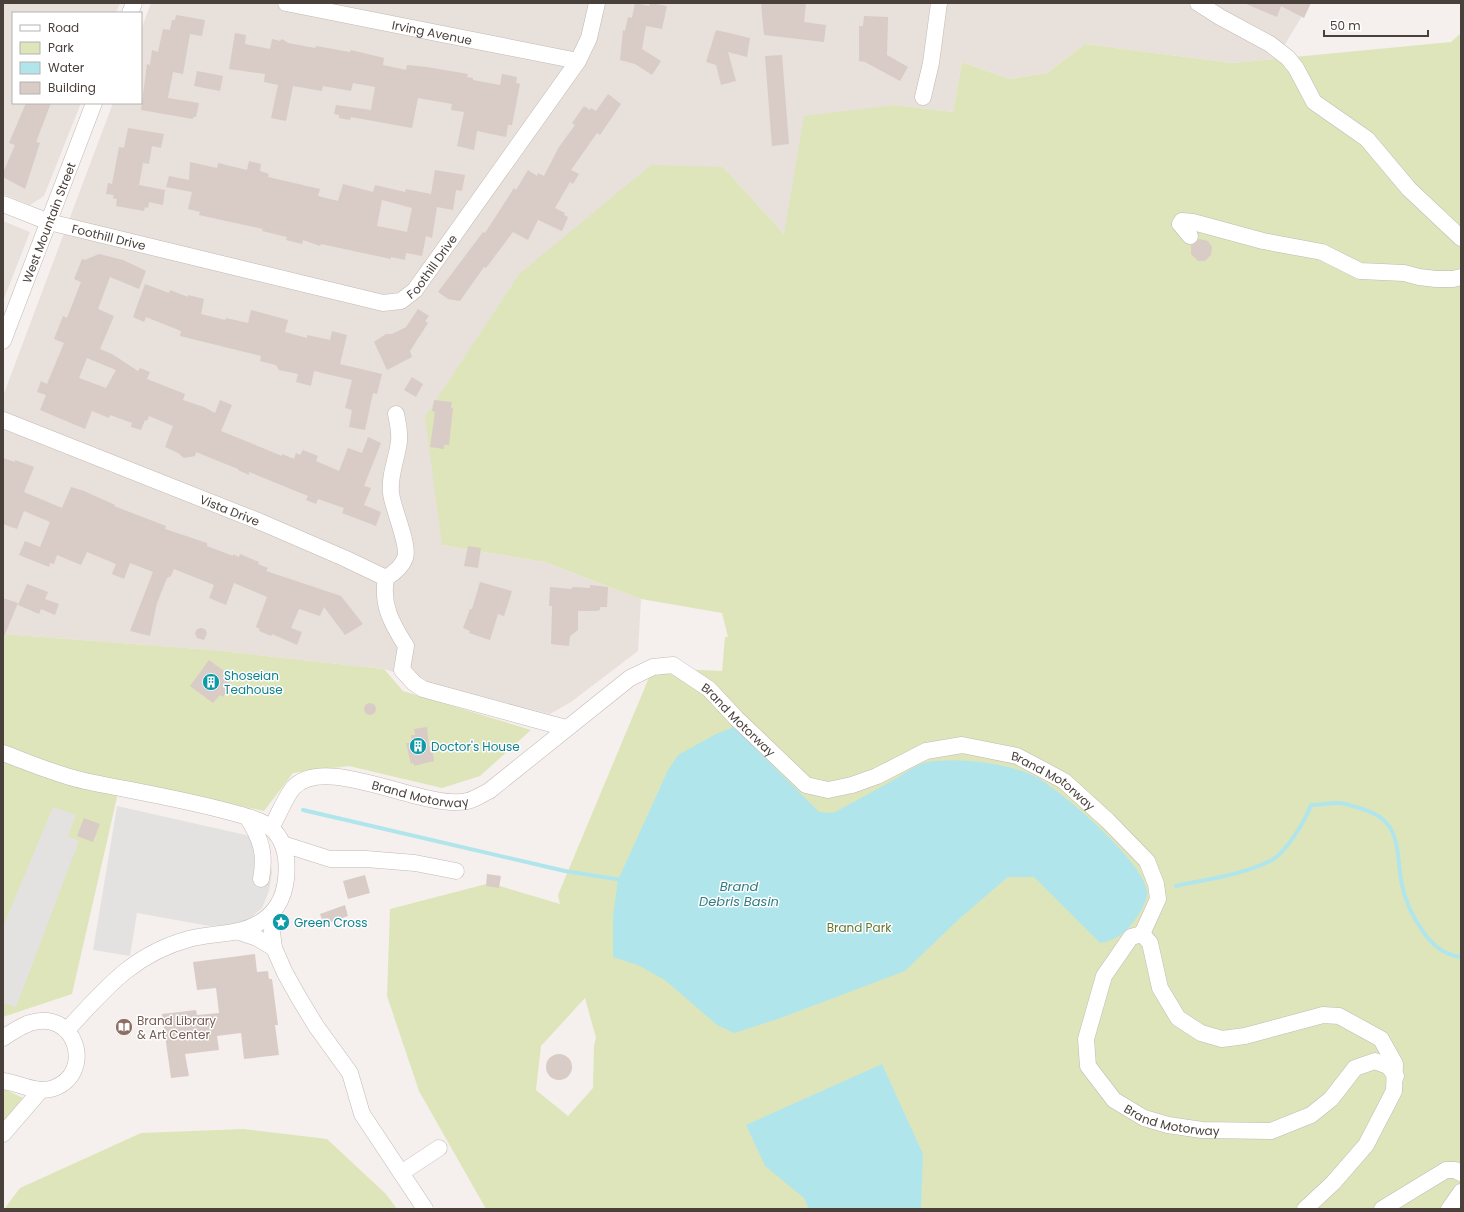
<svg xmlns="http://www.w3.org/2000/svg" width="1464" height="1212" font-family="Poppins,sans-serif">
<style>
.residential{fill:#e8e0db}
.green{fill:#dfe5ba;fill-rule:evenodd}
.parking{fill:#e4e2e0}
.water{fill:#b0e6eb}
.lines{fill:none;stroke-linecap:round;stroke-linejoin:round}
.stream{stroke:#b0e6eb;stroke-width:4}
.building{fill:#d9cbc6;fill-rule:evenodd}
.minor-casing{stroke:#c3b8b3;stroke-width:17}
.minor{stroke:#fff;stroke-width:16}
.labels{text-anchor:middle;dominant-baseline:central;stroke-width:3;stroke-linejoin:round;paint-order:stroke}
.street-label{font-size:12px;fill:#493f3b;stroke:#fff}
.culture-label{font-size:12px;fill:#0d838f;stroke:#fff;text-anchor:start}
.park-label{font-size:12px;fill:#627732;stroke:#fff}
.education-label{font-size:12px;fill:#785e54;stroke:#fff;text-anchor:start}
.water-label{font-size:13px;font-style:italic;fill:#327d85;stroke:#fff}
</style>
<rect width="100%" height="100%" fill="#f5f0ed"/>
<path class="residential" d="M3,3H120L116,13H13V103H81L44,196L30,205L3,194Z
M151,3H1310L1276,59L1232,63L1085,44L1047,73L1009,79L962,62L953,112L895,105L784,234L723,167L519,274L452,377L442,545L545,562L641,599L638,651L571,702L550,714L425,682L384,669L212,650L3,634V396L113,103H141V30Z
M3,221L30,232L3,301Z"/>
<path class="green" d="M1461,33V1209H486L419,1091L387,996L390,909L490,883L560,904L558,895L653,668L722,671L725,637H728L722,613L641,599L545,562L442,545L425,417L519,274L651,165L723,167L784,234L804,116L895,105L953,112L962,62L1009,79L1047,73L1085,44L1232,63L1451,42ZM585,998L596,1038L594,1045L593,1088L568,1116L536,1090L541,1046Z
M3,634L212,650L384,669L403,691L531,730L480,776L442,788L349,766L293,773L264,811L121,780L72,994L3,1017Z
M3,1090H6L23,1098L3,1122Z
M244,1129L327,1139L386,1194L397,1209H4L20,1188L141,1133Z"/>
<path class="parking" d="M117,806L246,835L257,841L270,859L272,872L269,891L262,908L248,920L228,925L209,926L137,913L130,956L93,950Z
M53,807L76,815L68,836L79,841L16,1007L3,1003V927Z"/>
<path class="water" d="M734,727L819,812L833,813C855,801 876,790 897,778C905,773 915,766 924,763C952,756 1011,763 1036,777C1063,792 1143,861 1147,891C1148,901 1140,913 1134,921C1126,933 1114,941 1100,943L1034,877H1008L959,919L905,971L778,1019L734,1033L717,1025L666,981L640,966L613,957V916L618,880L668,770L678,755L716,734Z
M882,1064L923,1154L921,1209H809L804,1198L765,1166L746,1125Z"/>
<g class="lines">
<path class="stream" d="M303,810L565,871L622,880
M1176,886C1208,879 1243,875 1272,860C1287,851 1305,821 1311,805C1320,805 1330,803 1339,803C1346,803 1355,807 1362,809C1401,820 1396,848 1401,880C1404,899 1413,918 1424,933C1434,946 1444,955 1461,957"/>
</g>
<path class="building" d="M635,3L649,6L650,3L667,6L662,29L646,26L642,49L661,61L652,75L635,64L620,60L623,30L625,31L628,17L632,18Z
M761,3H806L804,22L826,25L824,42L764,35Z
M1244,3H1311L1304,18L1281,6L1277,17Z
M176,15L205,20L202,36L190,34L183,74L173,72L168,98L199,103L196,117H193V119L141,110L147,64L150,65L152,50L158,52L163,29L170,30L172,20H175Z
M864,16L888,17L887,55L908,67L900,81L865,62L859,61V26H863Z
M716,30L750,38L747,57L728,52L736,81L721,85L716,65L706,62Z
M235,33L246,35L245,44L270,49L272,39L280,41L282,39L288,43L315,48L316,46L350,52L351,50L384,58L383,65L406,70L407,65L427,67L468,74L467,77L473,78V80L500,85L502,74L517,77L516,83L520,84L512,125H508L506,137L477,131L474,150L457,146L464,112L451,110L452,104L418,98L412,128L351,117L350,120L339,118V115L334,114L336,105L371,110L375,87L353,83L351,91L323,86L322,91L293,86L286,121L271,118L278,85L264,82L265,74L229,69Z
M782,55L789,144L772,146L765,56Z
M197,71L223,76L220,91L194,86Z
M608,94L621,104L600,135L597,133L571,170L579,174L573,184L570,182L555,208L565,213L564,215L568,217L562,231L538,220L528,240L513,232L486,268L484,267L460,301L448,299L438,292L483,232L485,233L514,188L516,190L528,170L537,176L538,173L544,176L559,147L575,125L572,123L584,106L590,110L591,108L596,111Z
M26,103H51L36,142L40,143L25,189L3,177V173L15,145L9,143Z
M128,128L164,134L161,148L152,146L149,164L143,163L139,185L165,190L163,205L149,202L148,208L145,207L144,211L116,206L117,199L113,198L114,195L106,194L108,183L112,184L119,147L124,148Z
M249,161L261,164L260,171L269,174L268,177L320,189L318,196L338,201L343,184L373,192L375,185L405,192L406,189L431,194L435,170L465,175L462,191L456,190L453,210L437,207L432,238L426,236L422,256L406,253L405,260L391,257V259L321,244L320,246L303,240L302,244L286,240L287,237L262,231L263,229L199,215L200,212L188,209L192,192L166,187L169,176L189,180L190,162L217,168L218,163L247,170ZM382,200L412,208L407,232L377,226Z
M1199,239L1208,241L1212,247L1211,255L1205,261H1198L1191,254V245Z
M99,254L123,260L146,271L139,289L110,277L98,309L114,316L100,349L112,354L138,371L140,368L150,372L147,379L185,394L183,400L204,407L215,413L220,400L232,405L221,431L282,456V454L294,459L296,453L300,455L303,450L318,456L316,461L339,471L348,448L362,453L368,437L381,443L364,486L371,488L364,505L381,512L376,526L342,513L344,508L318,499L316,504L306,500L308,496L249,472V475L238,470V469L196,452L195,456L184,458L178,453L165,447L173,426L149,416L147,421L145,420L141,430L131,427L132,423L110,415L109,418L92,411L85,429L40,410L46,395L37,392L41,381L47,384L64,343L54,339L63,316L67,318L81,282L74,279L82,259L85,260ZM87,358L116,370L106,388L79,378Z
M145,284L169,293L170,290L188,297V295L204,299L201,314L225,320L226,318L248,323L251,310L288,320L285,332L307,338V335L330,340L332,331L347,335L340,364L382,374L377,394L373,393L365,430L349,427L352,410L345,408L352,380L314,371L311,386L296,382L298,374L279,370L276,365L260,361L261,356L180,336L181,331L146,317L144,322L133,317Z
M418,309L429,316L425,321L428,323L410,351L412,357L387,370L374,342L386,334H392L406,327Z
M412,377L423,384L416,397L404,390Z
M434,400L452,402L451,408H453L449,445H444V449L430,447L435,412L432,411Z
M3,458L15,462V460L34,467L24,492L62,508L71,487L84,491L115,505L114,506L166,526L165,529L207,543V546L233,556V554L239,557L240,554L259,562L258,564L268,568L266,571L341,596L363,624L345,635L324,607L320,616L299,609L291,628L302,632L297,645L272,634L271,636L259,631L260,629L256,627L267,597L234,583L226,605L209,598L214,585L174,569L171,576L167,578L157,603L150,636L130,631L153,572L130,563L124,579L112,574L116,564L87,552L81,565L57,555L54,564L50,563L49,567L19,555L25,541L40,547L50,522L24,511L17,529L3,524Z
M468,546L481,548L478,568L464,566Z
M480,582L512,591L504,616L498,614L490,640L469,633L470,631L463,628L470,609H472Z
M27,584L48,592L45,599L59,604L55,615L41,609L39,614L18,605Z
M590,585L608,587L607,607H600V610L596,611H578V630L570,636L569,646L551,644L552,606H549L550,587L572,589V587L590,588Z
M3,598L18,603L3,639Z
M201,628L205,629L207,633L204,640L197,638L195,633L197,629Z
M209,660L231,676L227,680L232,684L223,697L220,695L213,703L190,686Z
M364 709a6 6 0 1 1 12 0a6 6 0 1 1-12 0Z
M427,727L429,747L432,746L434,761L414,766V763L411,764L406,743H412L411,735H415L414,729Z
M84,818L100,824L93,842L77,836Z
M487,874L501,876L499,888L486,886Z
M365,875L370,893L348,899L343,881Z
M345,905L348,916L324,925L320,914Z
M255,954L257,972L268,971L269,979H272L278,1025H275L279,1055L244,1059L241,1033L217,1036L219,1050L185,1054L189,1076L171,1078L162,1014L196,1010L197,1015L219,1013L216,988L197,990L193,962Z
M546 1067a13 13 0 1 1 26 0a13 13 0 1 1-26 0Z"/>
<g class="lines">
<defs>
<g id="minor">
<path id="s1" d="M286,3L578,61"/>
<path d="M1198,3L1220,17L1270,44L1288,58L1296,68L1314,102L1367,139L1409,189L1461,238"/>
<path d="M130,13L134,3"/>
<path d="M923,97L931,63L939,3"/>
<path id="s2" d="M3,204L49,222L383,303L401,301L415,290L578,61L589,38L597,3"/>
<path d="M1190,236L1180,224L1182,221L1193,222L1263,241L1322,252L1360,271L1404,273L1419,277L1436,279H1453L1461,277"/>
<path id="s3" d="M3,341L94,103"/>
<path id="s4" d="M3,420L263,523L344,558L386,578"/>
<path d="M386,578C381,605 392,624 406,646L402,670L414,683L423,689L566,728"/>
<path d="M386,578C394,573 402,567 405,558C410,546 393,510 391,493C389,475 397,459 399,441C400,432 398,423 396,414"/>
<path d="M3,753C30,763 57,775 85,781C133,791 183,799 230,812C244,816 260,819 271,828C286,841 288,860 286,879C284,899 274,916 255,925C236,935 211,933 189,939C133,954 105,989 67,1030"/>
<path d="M247,817C261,839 266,853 261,879"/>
<path id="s5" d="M271,828C277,818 286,796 293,788C325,752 424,811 467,801C474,800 482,794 489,791L630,678L653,667L673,665L709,689L736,718L806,785L828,790L852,785L877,776L926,751L962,745L1017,756L1064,781L1108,821L1147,861L1156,884L1158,899L1142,934"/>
<path d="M283,844L330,859H366L415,863L456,871"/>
<path d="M239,932L257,938L274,948L272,932L273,912"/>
<path d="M1142,934L1150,943L1160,988L1178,1018L1201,1033L1222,1039L1245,1036L1323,1015L1339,1016L1381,1039L1395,1064L1394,1091L1366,1145L1333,1183L1305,1209"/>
<path id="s6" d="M1142,934L1131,937L1104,976L1086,1039L1088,1066L1114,1100L1144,1118L1168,1125L1202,1130L1271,1131L1311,1115L1331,1099L1355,1068L1375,1061L1388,1066L1396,1076"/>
<path d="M274,948L285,973L299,998L316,1026L350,1073L362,1114L425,1209"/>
<path d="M3,1038C11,1033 20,1026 30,1023C75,1008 96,1072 54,1088C38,1094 19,1083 3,1081"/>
<path d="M3,1134L41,1090"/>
<path d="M401,1173L439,1148"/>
<path d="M1382,1209L1446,1170H1455L1461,1173"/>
<path d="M1449,1209L1461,1192"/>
</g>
</defs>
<use href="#minor" class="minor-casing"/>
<use href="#minor" class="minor"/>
</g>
<defs>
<symbol id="building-disc" viewBox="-11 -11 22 22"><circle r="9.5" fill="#0f9aa8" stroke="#fff"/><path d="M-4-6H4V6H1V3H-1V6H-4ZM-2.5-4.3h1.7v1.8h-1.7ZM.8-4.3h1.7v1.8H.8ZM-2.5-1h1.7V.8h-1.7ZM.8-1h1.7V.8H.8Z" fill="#fff"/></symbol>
<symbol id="sight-disc" viewBox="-11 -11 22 22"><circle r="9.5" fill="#0f9aa8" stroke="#fff"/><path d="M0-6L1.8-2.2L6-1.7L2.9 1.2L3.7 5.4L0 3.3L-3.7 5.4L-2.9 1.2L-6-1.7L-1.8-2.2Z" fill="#fff"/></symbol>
<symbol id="library-disc" viewBox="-11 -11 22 22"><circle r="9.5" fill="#8d6e63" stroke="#fff"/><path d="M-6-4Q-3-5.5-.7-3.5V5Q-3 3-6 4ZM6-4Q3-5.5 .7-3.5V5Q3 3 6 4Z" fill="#fff"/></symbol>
</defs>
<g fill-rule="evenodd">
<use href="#building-disc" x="201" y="672" width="20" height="20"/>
<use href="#building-disc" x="408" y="736" width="20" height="20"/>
<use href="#sight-disc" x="271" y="912" width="20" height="20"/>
<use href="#library-disc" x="114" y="1017" width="20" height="20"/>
</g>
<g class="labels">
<g class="street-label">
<text stroke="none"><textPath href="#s1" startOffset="149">Irving Avenue</textPath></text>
<text stroke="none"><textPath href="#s3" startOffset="127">West Mountain Street</textPath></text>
<text stroke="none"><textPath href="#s2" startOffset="111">Foothill Drive</textPath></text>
<text stroke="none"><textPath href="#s2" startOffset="458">Foothill Drive</textPath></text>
<text stroke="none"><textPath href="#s4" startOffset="244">Vista Drive</textPath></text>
<text stroke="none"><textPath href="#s5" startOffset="562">Brand Motorway</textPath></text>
<text stroke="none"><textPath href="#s5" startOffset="921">Brand Motorway</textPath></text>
<text stroke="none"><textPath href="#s5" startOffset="178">Brand Motorway</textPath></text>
<text stroke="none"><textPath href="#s6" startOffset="257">Brand Motorway</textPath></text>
</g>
<g class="culture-label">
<text x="224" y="675">Shoseian<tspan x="224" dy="14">Teahouse</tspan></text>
<text x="431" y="746">Doctor's House</text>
<text x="294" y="922">Green Cross</text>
</g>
<g class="park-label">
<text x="859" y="927">Brand Park</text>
</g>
<g class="education-label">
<text x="137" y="1020">Brand Library<tspan x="137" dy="14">&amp; Art Center</tspan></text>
</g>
<g class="water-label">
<text x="739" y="886">Brand<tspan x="739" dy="15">Debris Basin</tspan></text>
</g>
</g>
<rect width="1464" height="1212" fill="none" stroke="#493f3b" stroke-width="8"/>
<rect x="12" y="12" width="130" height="92" fill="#ffffff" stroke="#b6b2b1"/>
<rect x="20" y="25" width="20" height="6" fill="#ffffff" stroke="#b6b2b1"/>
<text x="48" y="32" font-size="12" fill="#493f3b">Road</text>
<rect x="20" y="42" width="20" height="12" fill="#dfe5ba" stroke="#b6b2b1"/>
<text x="48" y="52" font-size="12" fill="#493f3b">Park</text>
<rect x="20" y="62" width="20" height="12" fill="#b0e6eb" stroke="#b6b2b1"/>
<text x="48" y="72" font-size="12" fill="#493f3b">Water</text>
<rect x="20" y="82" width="20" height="12" fill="#d9cbc6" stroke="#b6b2b1"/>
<text x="48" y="92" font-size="12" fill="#493f3b">Building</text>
<path d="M1324 30v6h104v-6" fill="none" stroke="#493f3b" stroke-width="2"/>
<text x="1330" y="30" font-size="12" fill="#493f3b" stroke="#ffffff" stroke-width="3" paint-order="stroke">50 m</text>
</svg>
